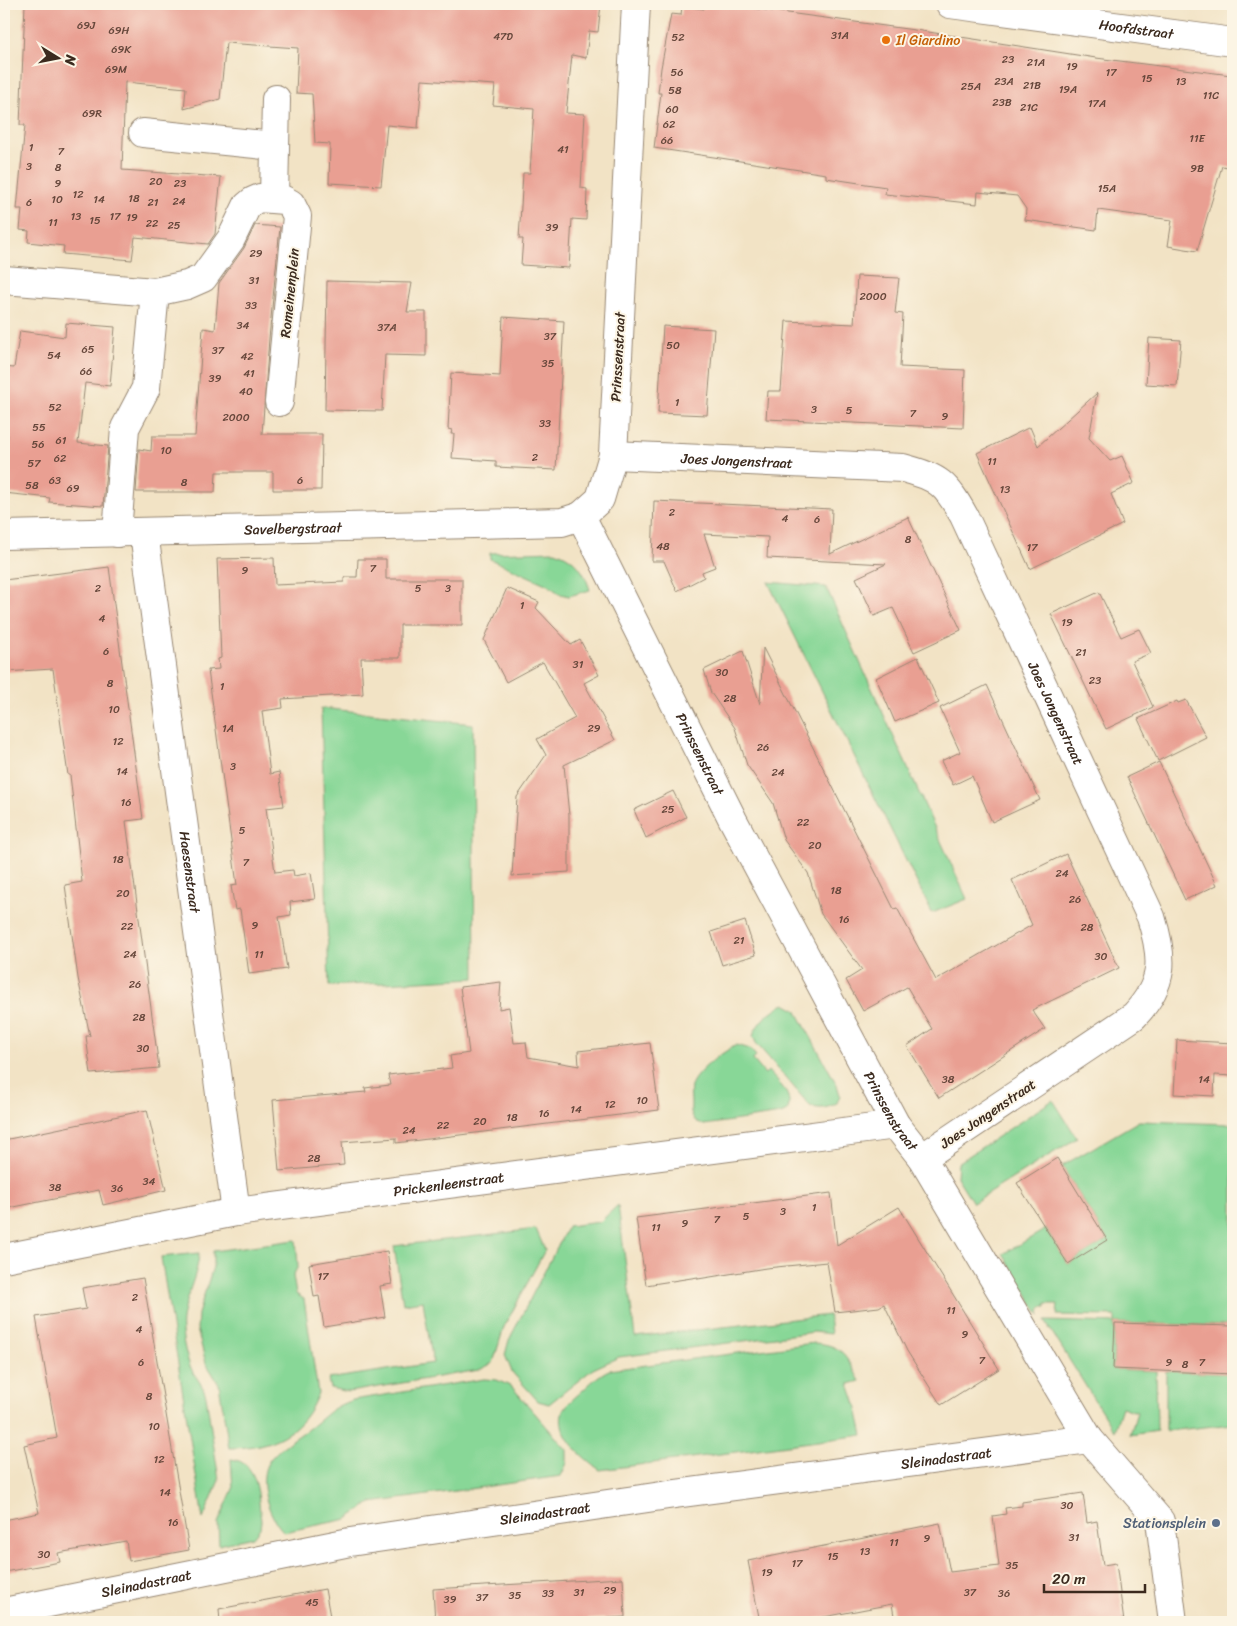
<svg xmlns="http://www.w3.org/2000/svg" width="1237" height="1626" font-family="Sriracha,sans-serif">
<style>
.green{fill:#88d797;stroke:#62805a}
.building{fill:#e99f92}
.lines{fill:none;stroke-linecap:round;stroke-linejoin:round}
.minor-casing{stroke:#968672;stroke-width:30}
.tertiary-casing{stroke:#968672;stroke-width:30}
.minor{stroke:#fff;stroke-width:28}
.tertiary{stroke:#fff;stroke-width:28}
.food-dot{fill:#e8710a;stroke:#fcf5e5;stroke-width:2}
.service-dot{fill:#5c6f8a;stroke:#fcf5e5;stroke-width:2}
.labels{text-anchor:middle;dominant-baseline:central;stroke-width:4;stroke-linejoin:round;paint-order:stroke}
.number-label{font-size:11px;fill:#66473b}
.street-label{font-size:14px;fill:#3b2a1e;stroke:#fcf5e5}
.food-label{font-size:14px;fill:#c56008;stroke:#fcf5e5;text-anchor:start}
.service-label{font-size:14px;fill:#4e5e75;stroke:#fcf5e5;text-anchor:end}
</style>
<rect width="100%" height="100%" fill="#fcf5e5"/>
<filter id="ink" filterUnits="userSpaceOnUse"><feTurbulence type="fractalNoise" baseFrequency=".02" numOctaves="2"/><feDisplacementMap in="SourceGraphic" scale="10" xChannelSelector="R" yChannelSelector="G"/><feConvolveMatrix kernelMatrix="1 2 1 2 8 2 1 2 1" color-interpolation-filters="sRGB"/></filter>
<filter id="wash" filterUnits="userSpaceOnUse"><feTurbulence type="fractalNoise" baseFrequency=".0096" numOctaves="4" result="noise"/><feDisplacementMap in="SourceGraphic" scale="20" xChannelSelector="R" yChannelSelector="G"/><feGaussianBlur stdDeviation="1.12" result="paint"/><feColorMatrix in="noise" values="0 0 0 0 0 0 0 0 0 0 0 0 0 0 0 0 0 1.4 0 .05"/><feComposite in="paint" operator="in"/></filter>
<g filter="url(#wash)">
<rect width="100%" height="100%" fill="#f2e3c5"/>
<path class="green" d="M555,551C575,558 584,570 590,590L569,596L560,594L548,585L490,559V553Z
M768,582L826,587L967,899L932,913Z
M321,708L473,724L475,978L329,986Z
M785,1004L796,1010L837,1085L840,1095L837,1103C828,1108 820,1110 810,1106L756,1043L753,1036C757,1022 772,1009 785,1004Z
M737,1045L750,1049L756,1056L753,1060L765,1074L768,1071C778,1083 795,1095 787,1111L781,1114L704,1125C693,1121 690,1117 691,1105C691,1099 690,1091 691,1086C695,1072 725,1050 737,1045Z
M1053,1100L1077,1138L973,1203L957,1177L958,1163Z
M1139,1121L1229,1124L1233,1122V1326L1115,1323L1113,1369L1156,1371L1157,1431L1130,1435L1137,1412L1122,1407L1114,1431L1045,1321L1115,1323V1316L1057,1315L1058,1304H1046V1307H1041L1040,1315L1003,1254L1046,1229L1068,1264L1107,1240L1062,1166Z
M618,1205L635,1337L829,1315L831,1334L814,1332L619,1357L593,1369L549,1404L538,1401L512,1372L505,1355L509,1340L568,1226L600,1222Z
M536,1229L545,1250L504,1327L493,1363L479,1370L349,1392L330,1388L328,1379L433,1363L423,1301L403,1304L394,1246Z
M296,1240L298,1266L293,1276L296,1294L304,1299L318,1393C303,1434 270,1448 229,1448L219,1384L206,1363L197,1329L198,1314L213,1267V1251Z
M199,1253C198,1280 179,1305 182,1332C183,1341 186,1356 190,1366C194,1376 203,1384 206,1396L219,1480L203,1519L161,1257Z
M814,1343C845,1345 846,1357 860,1381L849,1384L856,1404L863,1435L600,1470C584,1459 554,1433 563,1411C567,1403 576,1397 582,1391C591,1383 598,1375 609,1370Z
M1166,1371L1233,1374V1424L1166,1431Z
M484,1379L497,1380L512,1387L567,1450V1463L561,1476L371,1503L347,1519L284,1532C269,1518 256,1480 269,1461C278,1448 296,1438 308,1429C327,1415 329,1408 353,1400Z
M231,1459C260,1462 258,1499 261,1521L260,1528L253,1537L219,1545L218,1523L233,1489Z"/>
<g id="blocks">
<path class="building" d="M25,4H601L598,32L589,31L586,58L572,55L566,113L585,114L581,188L587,189L586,220L572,219L569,268L521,265L523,239H519L523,173H530L534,109L493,105L495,85L422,80L418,128L387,125L381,186L329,183L330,144L315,143L312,94L296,93L298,48L226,43L220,99L184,109L186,88L125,82L122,170L221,177L215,234L208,244L135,237L132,260L63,254L64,246L28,242L29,231L20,230L22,209H17L25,125H20Z
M705,4H721L922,31L1096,58L1231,75L1229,91L1233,92V168L1222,166L1197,251L1168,246L1172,220L1098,210L1096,230L1025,220L1026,209L1017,196L978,192L977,204L885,194L886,187L826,178V174L654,148L661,93H658L661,68L671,14L681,15L682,6L704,9Z
M255,225L280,227L269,338L262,434H322L321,490H273V472H216L215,492H136L139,449L151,451L152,436H195L203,328L215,330L219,283L244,248Z
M857,276L899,278L895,313L903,314L900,367L965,370L963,428L766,419L768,391H781L786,321L854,324Z
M327,281L412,283L407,312H426V356L385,355L382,411L325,410Z
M503,317L564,321L556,470L496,467V461L452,458L454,434H451L452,430L448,429L451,373L500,376Z
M66,323L115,327L110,386L85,383L78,443L108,446L103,506L49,502L50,498L4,493V469L8,435H4V367L14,368L20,331L65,337Z
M663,326L714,329L707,415L658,413Z
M1149,338L1181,340L1177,386L1146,384Z
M1097,393L1089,438L1110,461L1122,456L1134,483L1111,494L1123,524L1030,569L977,453L1030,427L1038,446Z
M654,501L832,509L830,554L908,517L961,630L914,652L893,608L874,616L856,578L886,564L767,558L768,537L704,534L715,567L702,572L704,577L677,591L664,561H652Z
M274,558L275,585L344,582V577H357L358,559H386V579H462V625H400V658H361L363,694L282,699L283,708L262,711L270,774L279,772L284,806L266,808L275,872L293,870L294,876L311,873L315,899L290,902L291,915L279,917L287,969L249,974L240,909L235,910L231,886L237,885L208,670L219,669L218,659L221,658L217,559Z
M109,567L143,819L126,821L159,1068L91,1074L86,1036H90L78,978L65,885L82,882L70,775H68L53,669L4,672V580Z
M507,588L539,602L536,608L571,645L580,640L599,675L584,683L615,740L564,765L569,815V872L512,876L517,797L546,755L537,739L575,718L543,662L506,682L484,640Z
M1099,592L1121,637L1139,629L1151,653L1132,661L1153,707L1106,729L1051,614Z
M763,648L894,909L897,908L936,980L1032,925L1012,880L1066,854L1119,968L1032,1010L1045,1029L939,1098L907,1046L932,1029L907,987L863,1011L846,980L862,970L821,914L808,873L784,840L773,803L747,765L735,728L711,693L704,670L743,651L760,704Z
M918,657L939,703L895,722L876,678Z
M987,685L1040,800L992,822L972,776L953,785L941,761L960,752L940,708Z
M1186,700L1206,737L1158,761L1138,719L1177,701L1178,703Z
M1159,762L1217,885L1185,900L1127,777Z
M673,791L686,817L646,838L634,810Z
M745,921L756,955L722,965L711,932Z
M501,982L499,1009L509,1007L514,1043L526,1042L528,1057L579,1066L578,1051L650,1043L659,1110L396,1143V1138L342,1142L344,1165L279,1171L273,1100L366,1092L365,1088L390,1085L388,1075L452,1068L450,1056L469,1053L460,987Z
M1177,1040L1233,1043V1076L1215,1075L1214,1096L1174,1094Z
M147,1110L166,1190L103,1205L99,1190L4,1209V1140Z
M1057,1158L1107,1240L1068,1264L1017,1183Z
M831,1193L837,1245L899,1207L999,1369L941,1405L907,1351L884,1304L879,1307L835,1312L827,1262L766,1268L698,1279V1277L646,1285L636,1218Z
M387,1251L392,1284L380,1286L385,1317L324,1327L319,1296L314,1297L309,1264Z
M143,1278L189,1550L129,1561L126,1541L58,1553L60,1562L4,1572V1520L39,1513L24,1445L57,1438L36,1317L86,1309L82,1288Z
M1115,1323L1233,1326V1374L1113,1369Z
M1083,1493L1087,1523L1097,1521L1103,1565L1116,1563L1124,1622H895L892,1604L798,1622H760L748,1561L940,1523L950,1572L999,1566L993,1516L1006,1514L1005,1508L1022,1506V1502Z
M623,1578L625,1617L549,1622H435L433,1589Z
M325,1589L331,1622H220L219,1609Z"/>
</g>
</g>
<g filter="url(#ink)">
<use href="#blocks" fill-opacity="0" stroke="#968672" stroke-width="1"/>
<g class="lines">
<defs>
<g id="minor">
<path id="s1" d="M636,4L613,455L600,499L581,516L733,820L896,1125L922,1158L1089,1439L1160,1521L1173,1622"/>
<path d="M143,133L275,146"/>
<path d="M274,198L276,99"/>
<path d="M4,280L155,292"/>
<path id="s2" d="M613,455L903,468C939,477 946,484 964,516L1151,917C1164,959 1165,983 1134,1016L922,1158"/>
<path d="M117,533L125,428L146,388L155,292L187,285L203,278L231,239L247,206L253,201L260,198L284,200L291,204L297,216L279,402"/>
<path id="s3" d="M144,533L236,1212"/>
<path id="s4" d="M4,535L562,522L581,516"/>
<path id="s5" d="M4,1258L236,1212L896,1125"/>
<path id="s6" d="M4,1612L350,1542L675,1494L1089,1439"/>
</g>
<g id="tertiary">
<path id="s7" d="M950,4L1233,42"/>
</g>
</defs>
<use href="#minor" class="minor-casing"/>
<use href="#tertiary" class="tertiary-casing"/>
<use href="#minor" class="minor"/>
<use href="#tertiary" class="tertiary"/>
</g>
</g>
<circle class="food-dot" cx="886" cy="40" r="5"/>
<circle class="service-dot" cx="1216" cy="1523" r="5"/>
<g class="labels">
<g class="number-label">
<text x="86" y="25">69J</text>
<text x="119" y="30">69H</text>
<text x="840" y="35">31A</text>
<text x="503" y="36">47D</text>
<text x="678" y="37">52</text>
<text x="121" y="49">69K</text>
<text x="1008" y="59">23</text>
<text x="1036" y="62">21A</text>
<text x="1072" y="66">19</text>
<text x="116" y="69">69M</text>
<text x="677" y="72">56</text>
<text x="1111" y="72">17</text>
<text x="1147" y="78">15</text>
<text x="1004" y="81">23A</text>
<text x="1181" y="81">13</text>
<text x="1032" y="85">21B</text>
<text x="971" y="86">25A</text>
<text x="1068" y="89">19A</text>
<text x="675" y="90">58</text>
<text x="1211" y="95">11C</text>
<text x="1002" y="102">23B</text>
<text x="1097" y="103">17A</text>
<text x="1029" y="107">21C</text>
<text x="672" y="109">60</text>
<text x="92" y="113">69R</text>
<text x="669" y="124">62</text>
<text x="1197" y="138">11E</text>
<text x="667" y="140">66</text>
<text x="31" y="147">1</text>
<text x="563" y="149">41</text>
<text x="61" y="151">7</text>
<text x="29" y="166">3</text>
<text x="58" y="167">8</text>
<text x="1197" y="168">9B</text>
<text x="156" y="181">20</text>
<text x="58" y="183">9</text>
<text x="180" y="183">23</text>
<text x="1107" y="188">15A</text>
<text x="78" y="194">12</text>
<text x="134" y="198">18</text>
<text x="57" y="199">10</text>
<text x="99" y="199">14</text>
<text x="179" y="201">24</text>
<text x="29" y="202">6</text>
<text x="153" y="202">21</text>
<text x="76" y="216">13</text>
<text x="115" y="216">17</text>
<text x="132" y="217">19</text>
<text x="95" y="220">15</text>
<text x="53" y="222">11</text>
<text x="152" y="223">22</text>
<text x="174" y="225">25</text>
<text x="552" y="227">39</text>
<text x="256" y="253">29</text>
<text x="254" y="280">31</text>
<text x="873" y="296">2000</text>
<text x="251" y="305">33</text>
<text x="243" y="325">34</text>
<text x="387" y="327">37A</text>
<text x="550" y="336">37</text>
<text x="673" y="345">50</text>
<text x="88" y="349">65</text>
<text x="218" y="350">37</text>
<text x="54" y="355">54</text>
<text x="247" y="356">42</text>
<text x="548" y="363">35</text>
<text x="86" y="371">66</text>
<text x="249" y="373">41</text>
<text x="215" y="378">39</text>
<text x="246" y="391">40</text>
<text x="677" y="402">1</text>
<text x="55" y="407">52</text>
<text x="814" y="409">3</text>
<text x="849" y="410">5</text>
<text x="913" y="413">7</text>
<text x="945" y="416">9</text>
<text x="236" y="417">2000</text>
<text x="545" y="423">33</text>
<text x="39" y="427">55</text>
<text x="61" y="440">61</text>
<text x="38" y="444">56</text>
<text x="166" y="450">10</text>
<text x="535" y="457">2</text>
<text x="60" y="458">62</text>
<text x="992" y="461">11</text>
<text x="34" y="463">57</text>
<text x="55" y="480">63</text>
<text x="300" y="480">6</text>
<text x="184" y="482">8</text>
<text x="32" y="485">58</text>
<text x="73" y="488">69</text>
<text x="1005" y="489">13</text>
<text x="672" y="512">2</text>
<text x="785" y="518">4</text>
<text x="817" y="519">6</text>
<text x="908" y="539">8</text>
<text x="663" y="546">48</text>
<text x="1032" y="547">17</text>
<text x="373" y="568">7</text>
<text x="245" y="570">9</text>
<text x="98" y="588">2</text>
<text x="418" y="588">5</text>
<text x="448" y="588">3</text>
<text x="522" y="605">1</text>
<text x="102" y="618">4</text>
<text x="1067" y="622">19</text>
<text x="106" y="651">6</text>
<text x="1081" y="652">21</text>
<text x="578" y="664">31</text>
<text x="722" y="672">30</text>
<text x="1095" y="680">23</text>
<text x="110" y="683">8</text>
<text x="222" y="686">1</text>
<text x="730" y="698">28</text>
<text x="114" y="709">10</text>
<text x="228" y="728">1A</text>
<text x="594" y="728">29</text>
<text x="118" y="741">12</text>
<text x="763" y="747">26</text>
<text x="233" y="766">3</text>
<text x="122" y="771">14</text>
<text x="778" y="772">24</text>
<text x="126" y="802">16</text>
<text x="668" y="809">25</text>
<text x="803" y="822">22</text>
<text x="242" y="830">5</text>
<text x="815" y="845">20</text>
<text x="118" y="859">18</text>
<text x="246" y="862">7</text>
<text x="1062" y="873">24</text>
<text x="836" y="890">18</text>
<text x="123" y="893">20</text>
<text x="1075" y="899">26</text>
<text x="844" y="919">16</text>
<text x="255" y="925">9</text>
<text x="127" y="926">22</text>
<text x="1087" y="927">28</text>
<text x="739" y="940">21</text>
<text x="130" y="954">24</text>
<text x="259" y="954">11</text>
<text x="1101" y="956">30</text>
<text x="135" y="984">26</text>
<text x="139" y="1017">28</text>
<text x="143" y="1048">30</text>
<text x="948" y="1079">38</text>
<text x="1204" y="1079">14</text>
<text x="642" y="1100">10</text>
<text x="610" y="1104">12</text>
<text x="576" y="1109">14</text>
<text x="544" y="1113">16</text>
<text x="512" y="1117">18</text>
<text x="480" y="1121">20</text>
<text x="443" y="1125">22</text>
<text x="409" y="1130">24</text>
<text x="314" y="1158">28</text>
<text x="149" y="1181">34</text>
<text x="55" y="1187">38</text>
<text x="117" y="1188">36</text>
<text x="814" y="1207">1</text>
<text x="783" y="1211">3</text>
<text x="746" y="1216">5</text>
<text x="717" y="1219">7</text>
<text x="685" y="1223">9</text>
<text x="656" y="1227">11</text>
<text x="323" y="1276">17</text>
<text x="135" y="1297">2</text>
<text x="951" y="1310">11</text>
<text x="139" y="1329">4</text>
<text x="965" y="1334">9</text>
<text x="982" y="1360">7</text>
<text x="141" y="1362">6</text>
<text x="1169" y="1362">9</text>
<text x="1202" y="1362">7</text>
<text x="1185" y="1364">8</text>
<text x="149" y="1396">8</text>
<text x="154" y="1426">10</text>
<text x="159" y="1459">12</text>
<text x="165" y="1492">14</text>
<text x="1067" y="1505">30</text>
<text x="173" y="1522">16</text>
<text x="1074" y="1537">31</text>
<text x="927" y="1538">9</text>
<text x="894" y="1542">11</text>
<text x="865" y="1551">13</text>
<text x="44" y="1554">30</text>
<text x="833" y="1556">15</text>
<text x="797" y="1563">17</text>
<text x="1012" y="1565">35</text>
<text x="767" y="1572">19</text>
<text x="610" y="1590">29</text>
<text x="579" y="1592">31</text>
<text x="970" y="1592">37</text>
<text x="548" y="1593">33</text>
<text x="1004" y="1593">36</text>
<text x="515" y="1595">35</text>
<text x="482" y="1597">37</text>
<text x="450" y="1599">39</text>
<text x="312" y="1602">45</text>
</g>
<g class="street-label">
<text stroke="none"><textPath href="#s7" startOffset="188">Hoofdstraat</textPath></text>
<text transform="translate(290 293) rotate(-84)">Romeinenplein</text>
<text transform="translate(618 357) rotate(-87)">Prinssenstraat</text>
<text stroke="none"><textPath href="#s2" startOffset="124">Joes Jongenstraat</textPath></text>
<text stroke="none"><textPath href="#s4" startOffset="289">Savelbergstraat</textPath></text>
<text stroke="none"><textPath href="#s2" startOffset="589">Joes Jongenstraat</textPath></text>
<text stroke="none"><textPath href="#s1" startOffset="789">Prinssenstraat</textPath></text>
<text stroke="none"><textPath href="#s3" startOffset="342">Haesenstraat</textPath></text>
<text stroke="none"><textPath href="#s1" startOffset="1194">Prinssenstraat</textPath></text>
<text transform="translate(988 1114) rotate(-34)">Joes Jongenstraat</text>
<text stroke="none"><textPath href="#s5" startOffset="451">Prickenleenstraat</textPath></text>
<text stroke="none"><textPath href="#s6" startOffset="955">Sleinadastraat</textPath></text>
<text stroke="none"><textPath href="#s6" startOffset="550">Sleinadastraat</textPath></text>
<text stroke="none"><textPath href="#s6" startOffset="145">Sleinadastraat</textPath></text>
</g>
<g class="food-label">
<text x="896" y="40">Il Giardino</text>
</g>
<g class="service-label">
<text x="1206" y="1523">Stationsplein</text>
</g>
</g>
<rect width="1237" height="1626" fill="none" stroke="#fcf5e5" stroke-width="20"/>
<g transform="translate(58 58) rotate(100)" stroke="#fcf5e5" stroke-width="4" paint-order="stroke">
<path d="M0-4L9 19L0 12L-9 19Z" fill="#3b2a1e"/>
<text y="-8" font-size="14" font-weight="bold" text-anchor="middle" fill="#3b2a1e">N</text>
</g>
<path d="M1044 1584v8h101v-8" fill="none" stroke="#3b2a1e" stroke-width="2.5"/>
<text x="1052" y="1584" font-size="15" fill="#3b2a1e" stroke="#fcf5e5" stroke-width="4" paint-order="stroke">20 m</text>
</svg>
